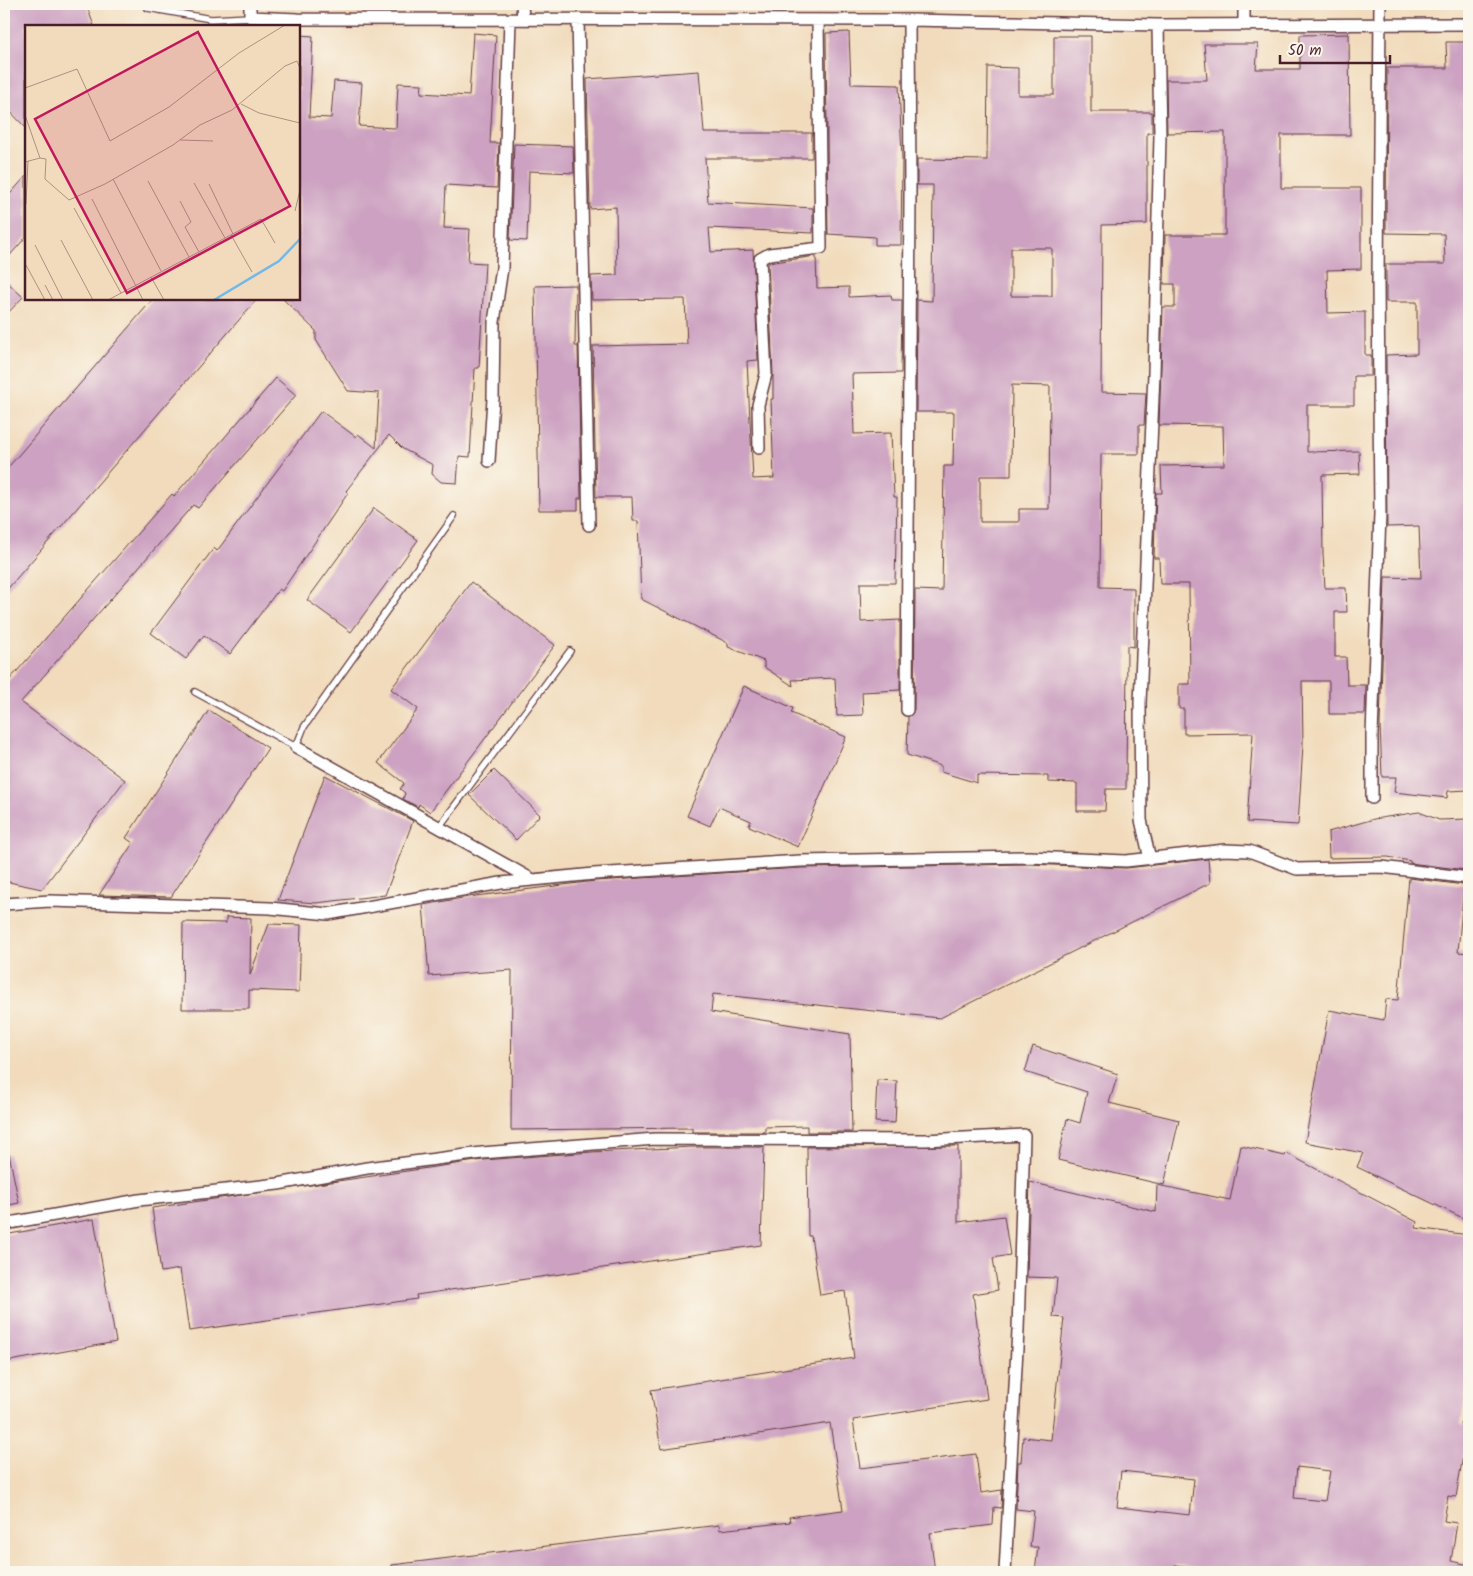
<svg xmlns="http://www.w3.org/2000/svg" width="1473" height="1576" font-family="Kalam,sans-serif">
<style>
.building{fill:#cca1c1;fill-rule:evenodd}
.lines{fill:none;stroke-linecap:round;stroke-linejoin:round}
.lane-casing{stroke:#633b41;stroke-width:8}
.street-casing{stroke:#633b41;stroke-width:14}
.lane{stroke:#fff;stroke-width:5.5}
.street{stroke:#fff;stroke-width:11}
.inset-river{fill:none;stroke:#72b9ea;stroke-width:2.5}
.inset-road{fill:none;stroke:#ae9082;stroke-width:1}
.view{fill:#c2185b;fill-opacity:0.15;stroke:#c2185b;stroke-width:2.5}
.inset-edge{fill:none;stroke:#4a1f2b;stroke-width:2.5}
</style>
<rect width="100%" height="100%" fill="#fbf7ec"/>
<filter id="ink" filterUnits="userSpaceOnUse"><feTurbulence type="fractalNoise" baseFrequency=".02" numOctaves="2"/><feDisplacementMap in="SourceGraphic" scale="10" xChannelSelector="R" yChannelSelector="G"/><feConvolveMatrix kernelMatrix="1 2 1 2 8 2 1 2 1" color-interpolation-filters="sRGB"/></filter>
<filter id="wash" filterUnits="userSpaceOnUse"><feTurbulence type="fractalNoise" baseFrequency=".0096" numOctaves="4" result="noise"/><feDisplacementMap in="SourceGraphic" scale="20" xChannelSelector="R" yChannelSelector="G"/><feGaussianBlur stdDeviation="1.12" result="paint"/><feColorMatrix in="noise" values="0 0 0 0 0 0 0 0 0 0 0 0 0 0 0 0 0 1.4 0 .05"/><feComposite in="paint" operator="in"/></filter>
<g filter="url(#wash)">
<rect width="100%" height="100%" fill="#f1dbbc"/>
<g id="blocks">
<path class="building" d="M4,4H86L94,26H26V128L4,105Z
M849,32L851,84L899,85L902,158L901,245H875V237L828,234L826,33Z
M473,33L496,35L490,143H499L497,188L446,185L444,228L470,229L468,262L485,263L479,368H475L470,457L459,456L457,483L441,482L432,474L433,465L403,449L389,435L346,491L348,493L282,591L279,589L230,654L204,635L186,659L151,633L214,548L217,551L321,411L356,437L358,434L376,448L379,393L348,391L316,340V331L283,299H299V35L313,36L309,117L331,118L334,81L362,83L359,126L394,128H396L398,83L422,84L421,93L469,96Z
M1349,34L1350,135H1281V188H1361V269L1327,270L1328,313L1365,312V355H1371V376H1354V405H1307V452L1359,451L1360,474L1322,475L1323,554L1325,588H1346L1347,612H1335V657H1346L1347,685H1366L1365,714H1329V681H1302L1303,745L1298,825L1247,822L1253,733L1184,734V709H1179V684H1190L1189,584H1160L1159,558H1154L1156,493H1162L1161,466L1224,465L1223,426L1159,425L1163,307H1175V284H1164L1165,235H1225V132L1167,133L1166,80H1207L1204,44H1258L1256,69H1300V35Z
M1054,36H1091V112H1152V133H1147V224L1102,225L1101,392L1146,393L1144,425H1139V454H1101L1100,587L1134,588V647L1127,646L1126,789H1106L1105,811H1077V783L1048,782V776L977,775V783L941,772V766L907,755L908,717L914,710L915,590L942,591L944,466H953L954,412H916L917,300L932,301L933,185H917V159L987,160L988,67L1018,68V95H1054ZM1011,248H1052V296H1011ZM1012,385L1050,386L1049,509H1019V522H980V476H1011Z
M1446,42H1469V790L1448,791L1447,798L1394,792L1396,777H1382L1380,724L1385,577L1421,578L1419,526L1387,527L1386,355L1417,354V302H1386V264H1445L1444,234L1386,233L1387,68H1447Z
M699,71L704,133H812V158H705L708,202L813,208V233L709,228L711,252L753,250L758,360L747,361L753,479L774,478L771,399H773V374L768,263L816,256L817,288L849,287V297L891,295L892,300H902L901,373L852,374L854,434L891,433L894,497H897L895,583H860L861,622L900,620V690L862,692L863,715L837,716L835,678L792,680L793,686L764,667V661L728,647V643L641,599L638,521H633L632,497H596L593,346L687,344L685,299L592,300L591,276L617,275L616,207L590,209L587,79Z
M514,144L573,146L574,173L529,171L527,241L510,240Z
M26,176V237L4,262V201Z
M4,279L23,297L4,317Z
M576,285L575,346H578L581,498H578V510H539L535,286Z
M153,299H257L4,593V472Z
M276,378L296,395L198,508L193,505L21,702L125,780L42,889L4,881V686L172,494L174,496Z
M374,508L418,540L351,632L307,600Z
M471,582L555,645L430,812L419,804L418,807L403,799L405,793L400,789L404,783L378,763L418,709L391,689Z
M744,686L793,708L791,713L846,737L798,847L749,826L751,821L719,807L710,826L687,816Z
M209,710L268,748L171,897L99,895L133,843L126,838Z
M494,770L540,815L516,840L469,795Z
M325,775L413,821L385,895L316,903L278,900Z
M1419,812L1439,820L1469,819V868L1466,870L1410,863V861L1388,857L1329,858L1328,832L1374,819Z
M1208,859L1210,883L940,1018L713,994L711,1012L850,1034L852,1132H807V1126L765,1127V1132H692V1128L511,1130L512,970L429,976L423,905L468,897L595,881L801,868L1029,864L1126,868Z
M1409,878L1464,885L1458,952L1469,953V1221L1357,1167L1363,1153L1305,1142L1329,1010L1384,1020L1386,999L1398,1000Z
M226,917L251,918L250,975L269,924L301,925L299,992L249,990V1009H182L183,922L226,923Z
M1033,1046L1118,1074L1109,1103L1179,1120L1164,1185L1058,1160L1067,1119L1080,1123L1087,1092L1025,1072Z
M877,1080L897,1081L895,1123L875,1122Z
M958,1146V1222L1004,1216L1010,1255L993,1258L998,1290L973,1294L987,1399L853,1420L860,1468L976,1454L981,1493L1002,1490L1001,1508L994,1507L993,1525L930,1533L935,1572H392V1565L719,1525L720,1530L790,1522L789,1517L843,1510L830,1423L661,1449L651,1390L854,1358L845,1291L820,1295L811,1236H808L807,1147Z
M1241,1146L1285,1156L1286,1153L1417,1222L1416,1228L1469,1235V1372L1461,1424L1468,1425L1456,1497L1448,1496L1444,1521L1457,1523L1451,1561L1469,1565V1572H1241L1175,1565V1572H1035L1038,1547H1030L1034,1511L1016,1509L1018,1462H1021L1023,1437L1051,1440L1064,1318L1053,1317L1057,1278L1027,1277L1030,1182L1156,1212L1157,1185L1230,1200ZM1297,1467L1330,1471L1325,1501L1294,1498ZM1121,1471L1194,1479L1190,1515L1117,1507Z
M692,1147H764L761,1245L416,1295L417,1299L189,1331L180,1269L161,1272L152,1208L483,1160L592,1152Z
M9,1154L19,1203L4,1206V1155Z
M94,1219L116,1342L4,1362V1235Z"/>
</g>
</g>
<g filter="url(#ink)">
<use href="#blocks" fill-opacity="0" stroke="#633b41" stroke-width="1"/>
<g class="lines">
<defs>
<path id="lane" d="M148,8L211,19L250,17
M195,692L296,747L304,727L454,516
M439,827L570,651"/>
<path id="street" d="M250,4V17L298,19L909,20L1158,25L1469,24
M522,4L523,19
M578,19L589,525
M1244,25V4
M759,448L758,405L766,374L760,259L769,254L821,248L818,20
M489,461L493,399L494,322L502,268L510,20
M907,710L910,192L909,20
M296,747L533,880
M1372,798V735L1380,514L1378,282L1380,4
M1150,859L1141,820L1140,703L1154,374L1160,136L1158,25
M4,904L50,901L270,908L328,914L501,883L594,874L801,861L1029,857L1126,861L1225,850L1249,851L1297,869L1382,867L1469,878
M4,1224L139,1200L278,1184L367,1168L482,1153L655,1139L925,1140L1024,1135L1018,1330L1005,1572"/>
</defs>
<use href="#lane" class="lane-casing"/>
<use href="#street" class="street-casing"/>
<use href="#lane" class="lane"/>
<use href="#street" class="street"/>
</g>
</g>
<g transform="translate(25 25)">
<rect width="275" height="275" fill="#f1dbbc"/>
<path class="inset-river" d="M189,275L254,236L275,214"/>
<path class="inset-road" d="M0,63L52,44L85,116L144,82L214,28L260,0M216,79L234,88L275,98M0,90L15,133L0,137M155,115L188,116M15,133L21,134L20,154L44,175L80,159L148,120L175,100L207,85L260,41L272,36L275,43M88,154L136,246M123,156L164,232M169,158L200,213M184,159L208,209M67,174L118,275M155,176L166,197L160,202L174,227M1,179L3,136M49,183L96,268M270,186L275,165M206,210L227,247M36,215L68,275M10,220L38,275M1,240L20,275M126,252L139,275M20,260L28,275M83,275L236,194L250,218"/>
<path class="view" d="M173,7L265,181L102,268L10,94Z"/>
<rect width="275" height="275" class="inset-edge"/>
</g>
<rect width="1473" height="1576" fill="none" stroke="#fbf7ec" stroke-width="20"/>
<path d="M1280 55v8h110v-8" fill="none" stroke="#4a1f2b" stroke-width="2.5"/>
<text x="1288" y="55" font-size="15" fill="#4a1f2b" stroke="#fbf7ec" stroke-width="4" paint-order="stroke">50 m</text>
</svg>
